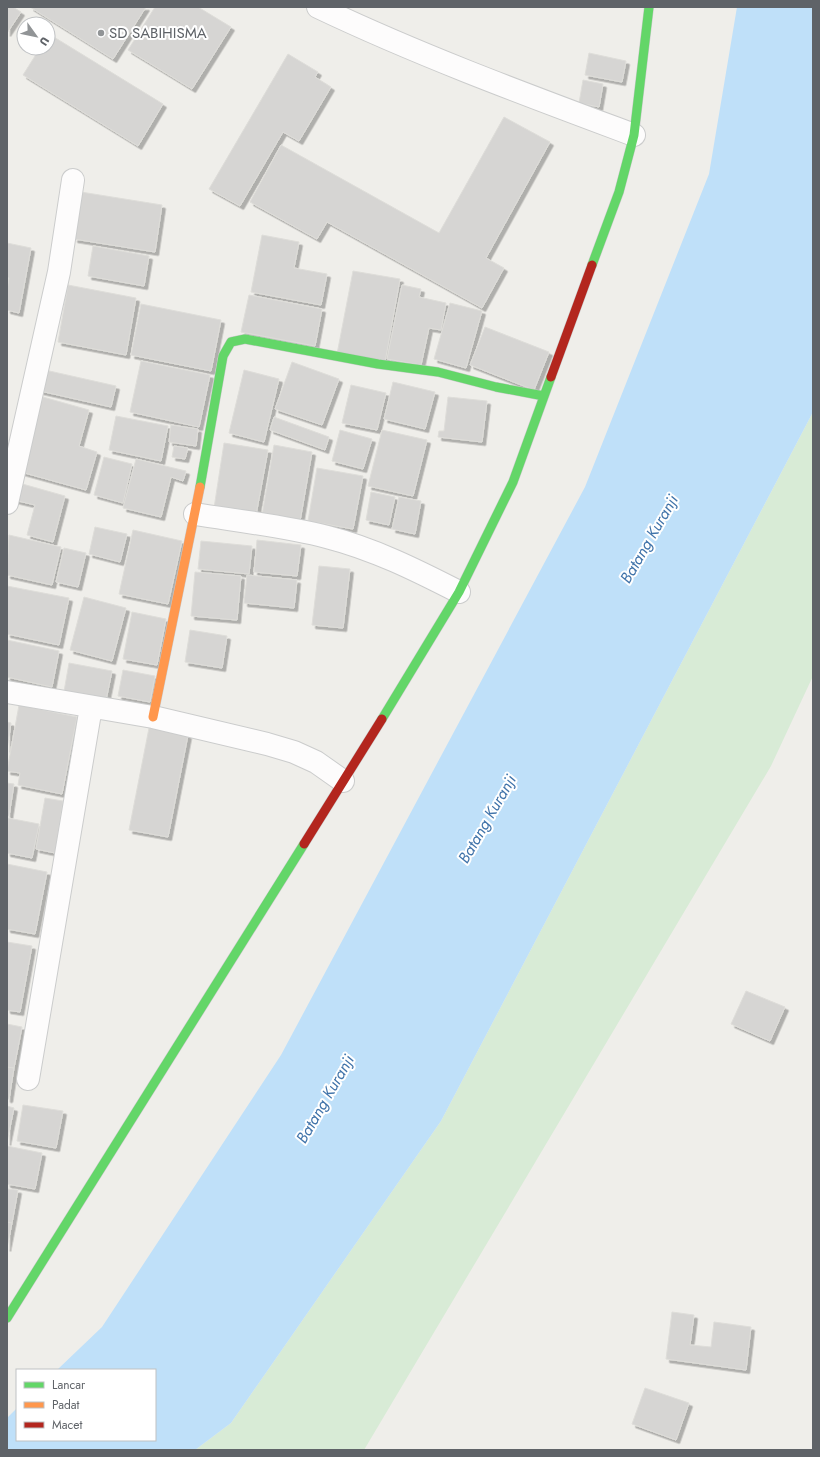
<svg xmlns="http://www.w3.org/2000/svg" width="820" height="1457" font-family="Jost,sans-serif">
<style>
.green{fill:#d8ebd6}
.water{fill:#bfe0f9}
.building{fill:#d6d5d3;stroke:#deddd9;filter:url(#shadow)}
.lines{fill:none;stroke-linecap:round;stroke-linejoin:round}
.street-casing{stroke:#cbcccc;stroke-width:24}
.fast-casing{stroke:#cacacb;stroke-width:10}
.slow-casing{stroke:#cacacb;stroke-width:10}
.jam-casing{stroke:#cacacb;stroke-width:10}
.street{stroke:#fdfcfc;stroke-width:22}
.fast{stroke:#63d668;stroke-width:9}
.slow{stroke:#ff974d;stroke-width:9}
.jam{stroke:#b3261e;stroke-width:9}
.poi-dot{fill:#919496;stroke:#fff;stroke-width:1.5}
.labels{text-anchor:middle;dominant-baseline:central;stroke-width:4;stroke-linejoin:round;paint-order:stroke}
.poi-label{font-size:15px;fill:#5f6368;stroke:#fff;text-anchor:start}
.water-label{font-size:16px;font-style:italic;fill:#4174aa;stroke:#fff}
</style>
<defs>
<filter id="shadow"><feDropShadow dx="3.5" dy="3.5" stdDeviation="0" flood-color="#0004"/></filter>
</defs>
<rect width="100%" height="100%" fill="#efeeea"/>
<path class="green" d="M813,412V676L771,766L364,1450H195L231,1423L441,1121Z"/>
<path class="water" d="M737,7H813V412L441,1121L231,1423L195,1450H7V1418L17,1408V1440H155V1370H57L102,1327L281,1055L585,487L709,174Z"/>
<path class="building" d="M7,7H13L21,12L7,33Z
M30,7H146L113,59Z
M155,7H198L231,27L192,89L128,50Z
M49,34L163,104L138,146L23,75L40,48H48Z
M589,53L626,61L622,82L585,75Z
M288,54L318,72L315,77L331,87L299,141L283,132L240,206L209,189Z
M583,80L603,84L599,107L579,103Z
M504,117L550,142L486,258L504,268L482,308L327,222L317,239L250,202L281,145L439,233Z
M81,192L162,205L155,252L74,239Z
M262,235L299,242L294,268L327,274L321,305L251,292Z
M7,243L31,248L19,313L7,310V290L9,278L7,277Z
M93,246L149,256L144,286L88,276Z
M353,271L400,279L385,362L337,354Z
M68,285L136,298L126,355L58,342Z
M402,285L421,289L419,297L446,303L441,330L429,328L421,365L387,359Z
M249,295L322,309L315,346L241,332Z
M450,303L482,311L466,368L434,359Z
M141,304L221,320L211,371L131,355Z
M485,327L549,352L534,390L470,365Z
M141,361L210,375L199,427L130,412Z
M292,362L339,379L322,425L275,409Z
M45,370L116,386L111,407L40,391Z
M244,370L279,379L264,442L229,433Z
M393,382L435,392L425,429L384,419Z
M351,385L386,393L377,430L342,423Z
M43,397L89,410L79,446L97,452L86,490L21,472Z
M448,397L487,401L482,442L438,437L439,431H444Z
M116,416L168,426L161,461L109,450Z
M274,417L329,437L325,450L270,430Z
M171,425L198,429L196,446L169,442Z
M340,430L372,439L363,469L332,461Z
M382,430L427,440L413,496L368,486Z
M224,443L268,450L256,515L214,508Z
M274,445L312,452L299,527L261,521Z
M174,446L188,448L185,459L172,457Z
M104,457L132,464L123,503L94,495Z
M136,459L186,471L183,481L171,477L161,517L123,508Z
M317,468L363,476L353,529L308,521Z
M19,483L65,496L53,542L27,535L35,505L14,500Z
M371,492L395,497L389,525L366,520Z
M399,497L421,501L415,534L392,529Z
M95,527L127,534L120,562L89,554Z
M133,530L182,541L168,604L119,594Z
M9,535L61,547L52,585L7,575Z
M257,540L301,545L297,576L254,572Z
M201,541L252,546L249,574L198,569Z
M64,548L86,553L78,587L56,582Z
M319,566L350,569L343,628L312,625Z
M195,572L241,576L237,620L191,616Z
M247,575L297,580L294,608L244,603Z
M7,586L69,598L59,645L7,634Z
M84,597L126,608L112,661L70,650Z
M132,612L166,619L157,665L123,659Z
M190,630L227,636L222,668L185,662Z
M7,640L59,651L52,687L7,677Z
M69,663L112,671L105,705L63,697Z
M123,670L155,676L150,702L118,696Z
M19,705L77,717L62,794L18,785L20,773L7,771Z
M7,722L11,723L7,750Z
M149,728L188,735L168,837L129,830Z
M7,783L14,784L9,816H7Z
M45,798L63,801L55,853L36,849Z
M8,818L39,824L32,858L7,853Z
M7,864L47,872L35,934L7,929Z
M7,942L32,946L20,1012L7,1010Z
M746,991L785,1007L770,1041L731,1024Z
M7,1024L22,1027L14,1068L7,1067Z
M7,1067L14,1068L9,1099H7Z
M23,1105L63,1111L56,1148L17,1141Z
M7,1106L14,1108L7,1142Z
M7,1146L42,1153L35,1189L7,1184Z
M7,1189L18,1190L12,1223L7,1222Z
M7,1222L12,1223L7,1248Z
M672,1312L694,1315L690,1345L711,1347L714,1322L751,1327L746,1370L666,1359Z
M645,1388L689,1403L676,1440L632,1424Z"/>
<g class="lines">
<defs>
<path id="street" d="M318,7C421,56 527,95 634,135
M7,503L59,272L73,180
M195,514C239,521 284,526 327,537C374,549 416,570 459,592
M7,692L153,717L267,744L294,752L316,762L343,781
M28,1079L91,707"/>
<path id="fast" d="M592,265L619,192L634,135L649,7
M200,487L223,356L231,342L245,339L378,364L438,372L496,387L544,396
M382,719L459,592L513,482L551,377
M7,1318L304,844"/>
<path id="slow" d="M153,717L200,487"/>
<path id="jam" d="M551,377L592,265
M304,844L382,719"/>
</defs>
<use href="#street" class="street-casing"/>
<use href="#fast" class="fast-casing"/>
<use href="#slow" class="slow-casing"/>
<use href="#jam" class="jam-casing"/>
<use href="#street" class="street"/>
<use href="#fast" class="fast"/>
<use href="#slow" class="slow"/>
<use href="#jam" class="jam"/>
</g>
<circle class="poi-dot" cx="101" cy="33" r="4"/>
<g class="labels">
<g class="poi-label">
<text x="109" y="33">SD SABIHISMA</text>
</g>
<g class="water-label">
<text transform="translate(649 539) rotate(-60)">Batang Kuranji</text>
<text transform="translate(487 819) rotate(-60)">Batang Kuranji</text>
<text transform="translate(325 1099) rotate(-60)">Batang Kuranji</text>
</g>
</g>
<rect width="820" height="1457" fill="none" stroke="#5f6368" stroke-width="16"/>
<rect x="16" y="1369" width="140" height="72" fill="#ffffff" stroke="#bfc1c3"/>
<rect x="24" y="1382" width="20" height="6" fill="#63d668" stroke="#bfc1c3"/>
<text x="52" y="1389" font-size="12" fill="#5f6368">Lancar</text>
<rect x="24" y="1402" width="20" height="6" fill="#ff974d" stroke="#bfc1c3"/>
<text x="52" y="1409" font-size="12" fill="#5f6368">Padat</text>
<rect x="24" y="1422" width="20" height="6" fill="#b3261e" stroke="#bfc1c3"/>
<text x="52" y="1429" font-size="12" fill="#5f6368">Macet</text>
<g transform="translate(36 36) rotate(123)"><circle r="19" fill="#ffffff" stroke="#bfc1c3"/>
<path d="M0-3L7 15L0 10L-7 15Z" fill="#919496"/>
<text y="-6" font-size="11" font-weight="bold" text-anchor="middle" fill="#5f6368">U</text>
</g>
</svg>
